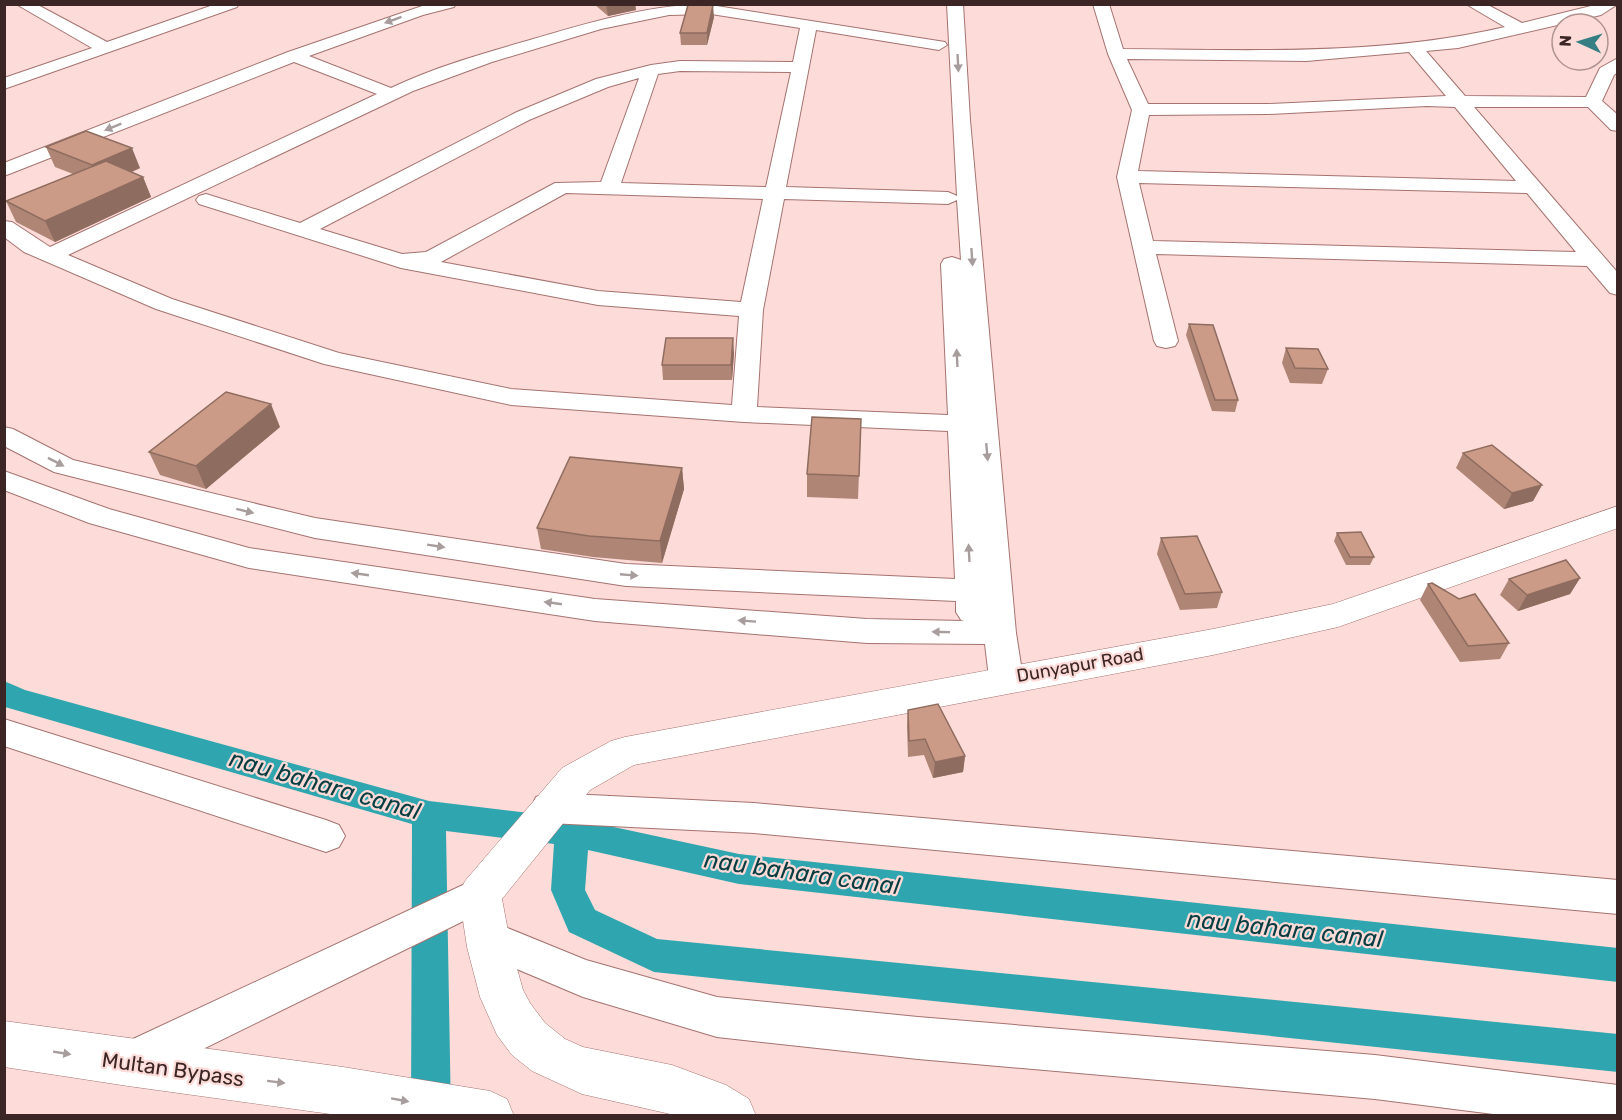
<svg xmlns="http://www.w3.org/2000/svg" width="1622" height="1120" font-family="Rubik,sans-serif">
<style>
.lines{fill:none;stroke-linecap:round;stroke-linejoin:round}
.canal{fill:#2fa6af;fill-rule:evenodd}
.minor-casing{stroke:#a57370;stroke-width:2}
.major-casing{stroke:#a57370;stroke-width:1}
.minor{fill:#fff;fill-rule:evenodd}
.major{fill:#fff;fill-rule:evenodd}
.wall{fill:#af8575}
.shaded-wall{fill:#8e6c5f}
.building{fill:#cb9b88;stroke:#8e6c5f;stroke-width:1.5}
.oneway{fill:#a79d9d}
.labels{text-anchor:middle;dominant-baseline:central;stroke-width:4.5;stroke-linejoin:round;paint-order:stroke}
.street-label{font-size:18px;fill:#3b2625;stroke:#fddbd8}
.near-street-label{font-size:21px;fill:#3b2625;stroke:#fddbd8}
.near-water-label{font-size:24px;font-style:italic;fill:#073d41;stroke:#fddbd8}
</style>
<rect width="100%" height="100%" fill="#fddbd8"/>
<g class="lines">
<path class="canal" d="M4,681L25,690L429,801L572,818L739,854L1618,948V982L739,884L588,850L585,890L595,910L657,939L1618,1034V1072L654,972L569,932L551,890L554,844L446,831L451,1116H411L412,824L5,707Z"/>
<defs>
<path id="minor" d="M16,4H36L107,42L216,4H239L237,7L4,89V78L92,48Z
M428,4H456L454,7L423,15L309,56L391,88C435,67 484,53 530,40C587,23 644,6 704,4L945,42L947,45L939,50L816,30L786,187L948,192L957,196L947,4H963L970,120L1016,633L1023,678L1018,687L1006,690L994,687L989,678L985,644L867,643L595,621L249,568L89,523L4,490V471L109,509L249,548L595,599L867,619L964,621L961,620L956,612V601L626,586L315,538L54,472L4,446V427L13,429L73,460L315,518L626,564L955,579L948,431L744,422L511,405L324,364L156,309L24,252L4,237V221L12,222L50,247L377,94L294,62L4,176V163L288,52ZM711,14L800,28L793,62L680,61L651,65L596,79L517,112L300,223L206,194L199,196L196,200L199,204L401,268L598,305L739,316L732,405L511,389L339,353L172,299L68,255L413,91L492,62L601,29L669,15ZM680,71L791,72L766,187L621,183L658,74ZM639,78L601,182L555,183L426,252L402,254L320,229L529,120L608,87ZM566,193L763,199L741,302L598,291L441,262ZM784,199L948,204L957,200L961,260L952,257L944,259L941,264L948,415L757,407L763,310Z
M1093,4H1109L1123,49C1251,50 1380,56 1505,27L1466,4H1486L1522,23L1599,4H1618L1601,15L1458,48L1426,51L1465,96L1586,97L1600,68L1618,58V72L1614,75L1602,101L1618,115V131L1611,130L1588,107H1474L1618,273V295L1610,293L1587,266L1156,254L1178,341L1175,346L1166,348L1157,346L1154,341L1117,177L1132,110L1108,54ZM1409,52L1446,96L1268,104H1148L1127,59L1306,61ZM1427,106L1455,107L1516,181L1138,171L1149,115L1268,114ZM1139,183L1527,193L1576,252L1153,241Z
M4,719L326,820L339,825L345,836L339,847L326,852L4,746Z
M549,793L754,803L1618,880V914L754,833L549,823L536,819L531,808L536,797Z
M480,877L494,882L499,894L494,906L148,1076L133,1082L118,1076L111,1061L118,1046Z
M488,920L586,960L717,997L918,1017L1375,1055L1618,1085V1116H1509L1375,1099L918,1059L717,1037L583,997L474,951L468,938L474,925Z"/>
<path id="major" d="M1618,506V528L1338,627L1213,655L634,765L590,790L502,899L511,947L523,990L530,1003L545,1023L565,1039L583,1047L672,1065L726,1085L749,1099L756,1116H679L582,1094L532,1071L512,1055L497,1035L480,997L467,947L459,894L465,881L562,768L611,741L625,737L1213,629L1333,604Z
M4,1021L343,1067L490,1091L507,1099L514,1116H345L128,1086L4,1067Z"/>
</defs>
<use href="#minor" class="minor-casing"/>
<use href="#major" class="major-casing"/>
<use href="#minor" class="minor"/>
<use href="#major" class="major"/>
</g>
<path class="wall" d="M594,4H635L636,10L608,16Z
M714,17L707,45H681L680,33Z
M46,147L140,168L132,172L143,177L151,197L55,242L16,222L6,201L73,174L55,167Z
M1189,324L1238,400L1235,412L1212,411L1186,335Z
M1286,348L1328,369L1322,384L1290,383L1282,363Z
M734,353L732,380H663L662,365Z
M861,419L858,499L807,497V474Z
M280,427L206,489L160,475L149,452Z
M1463,453L1542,485L1533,501L1504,509L1456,468Z
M682,468L684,489L662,563L593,557L541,549L537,528Z
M1337,533L1374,557L1370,565H1346L1334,541Z
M1161,538L1222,592L1217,608L1180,610L1157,554Z
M1580,578L1570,594L1518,611L1500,595L1509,579Z
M1428,584L1509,643L1500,659L1460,662L1420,600Z
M908,710L965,756L963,772L933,778L924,755L908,757L907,726Z"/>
<path class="shaded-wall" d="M606,4H635L636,10L608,16Z
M713,5L714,17L707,45V33Z
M132,148L140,168L101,185L92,165Z
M143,177L151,197L55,242L45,221Z
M733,338L734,353L732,380L731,365Z
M271,404L280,427L206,489L196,466Z
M682,468L684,489L662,563L660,541Z
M1542,485L1533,501L1504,509L1512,493Z
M1580,578L1570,594L1518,611L1527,595Z
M965,756L963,772L933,778L935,762Z"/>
<path class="building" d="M688,5H713L707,33H680Z
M86,131L132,148L92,165L46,147Z
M106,161L143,177L45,221L6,201Z
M1189,324L1213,325L1238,400H1215Z
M666,338H733L731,365H662Z
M1286,348L1318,349L1328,369L1295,368Z
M226,392L271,404L196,466L149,452Z
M812,417L861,419L859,476L807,474Z
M1492,445L1542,485L1512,493L1463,453Z
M570,457L682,468L660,541L589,536L537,528Z
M1361,532L1374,557H1350L1337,533Z
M1197,536L1222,592L1185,594L1161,538Z
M1566,560L1580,578L1527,595L1509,579Z
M1432,583L1459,599L1475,594L1509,643L1468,646L1428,584Z
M938,704L965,756L935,762L925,739L909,741L908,710Z"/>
<defs><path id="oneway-solid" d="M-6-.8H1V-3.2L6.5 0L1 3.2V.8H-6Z" transform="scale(1.5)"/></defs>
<g class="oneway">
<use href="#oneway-solid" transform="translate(393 20) rotate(160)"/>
<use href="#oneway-solid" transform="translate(958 63) rotate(87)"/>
<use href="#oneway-solid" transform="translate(113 127) rotate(158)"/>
<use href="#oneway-solid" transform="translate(972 257) rotate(86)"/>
<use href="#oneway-solid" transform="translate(957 358) rotate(-93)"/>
<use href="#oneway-solid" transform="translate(987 452) rotate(85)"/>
<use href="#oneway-solid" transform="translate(56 462) rotate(27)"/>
<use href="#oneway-solid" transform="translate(245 511) rotate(14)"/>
<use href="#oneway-solid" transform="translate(436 546) rotate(9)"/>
<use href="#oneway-solid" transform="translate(969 553) rotate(-93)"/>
<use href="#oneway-solid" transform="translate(360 574) rotate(-172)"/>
<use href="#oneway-solid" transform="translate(629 575) rotate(5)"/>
<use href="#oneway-solid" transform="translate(553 603) rotate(-172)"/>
<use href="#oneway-solid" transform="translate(747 621) rotate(-176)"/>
<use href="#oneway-solid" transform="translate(941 632) rotate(-179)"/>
<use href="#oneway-solid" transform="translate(62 1053) rotate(9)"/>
<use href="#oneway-solid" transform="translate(276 1082) rotate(7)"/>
<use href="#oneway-solid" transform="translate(400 1100) rotate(10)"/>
</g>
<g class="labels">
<g class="street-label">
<text transform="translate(1080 665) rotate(-10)">Dunyapur Road</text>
</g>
<g class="near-street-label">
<text transform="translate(173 1069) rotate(8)">Multan Bypass</text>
</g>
<g class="near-water-label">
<text transform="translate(325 785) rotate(16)">nau bahara canal</text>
<text transform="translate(802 873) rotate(8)">nau bahara canal</text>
<text transform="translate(1285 929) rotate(6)">nau bahara canal</text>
</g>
</g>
<rect width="1622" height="1120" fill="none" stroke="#3b2625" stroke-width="12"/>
<g transform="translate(1580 42) rotate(274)"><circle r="28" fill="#fddbd8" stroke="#af9390" stroke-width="1.5"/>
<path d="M0-4.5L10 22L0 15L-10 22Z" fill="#357e83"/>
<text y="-9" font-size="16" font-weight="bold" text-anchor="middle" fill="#3b2625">N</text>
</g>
</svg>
